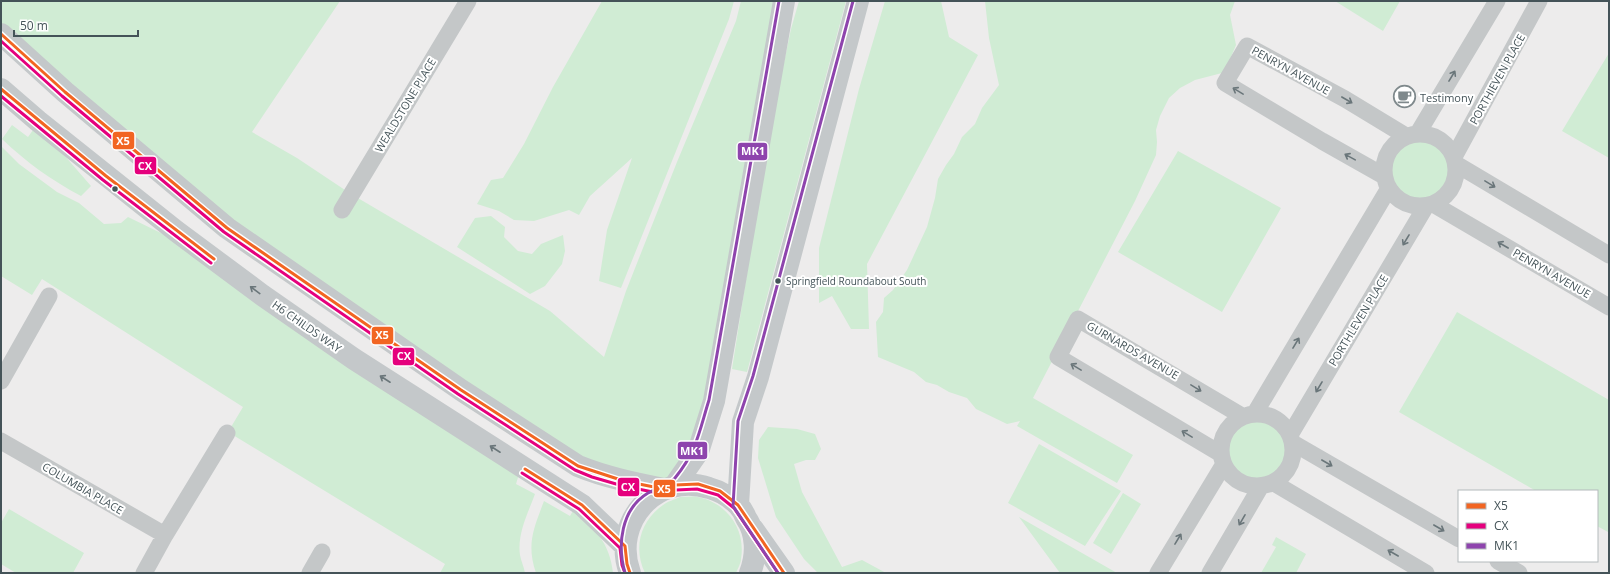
<svg xmlns="http://www.w3.org/2000/svg" width="1610" height="574" font-family="'Open Sans',sans-serif">
<style>
.green{fill:#d0ecd4}
.lines{fill:none;stroke-linecap:round;stroke-linejoin:round}
.street{stroke:#c4c7c8;stroke-width:17}
.secondary{stroke:#c4c8ca;stroke-width:22}
.bus-1-casing{stroke:#fff;stroke-width:6}
.bus-2-casing{stroke:#fff;stroke-width:6}
.bus-3-casing{stroke:#fff;stroke-width:6}
.bus-1{stroke:#f26522;stroke-width:3}
.bus-2{stroke:#e5007d;stroke-width:3}
.bus-3{stroke:#8e44ad;stroke-width:3}
.oneway{stroke:#6a767a}
.bus-dot{fill:#445358;stroke:#fff;stroke-width:1.5}
.labels{text-anchor:middle;dominant-baseline:central;stroke-width:4;stroke-linejoin:round;paint-order:stroke}
.bus-label{font-size:10px;fill:#445358;stroke:#fff;text-anchor:start}
.street-label{font-size:11px;fill:#445358;stroke:#fff}
.poi-label{font-size:11px;fill:#445358;stroke:#fff;text-anchor:start}
.line-badge{stroke:#fff;stroke-width:1.5}
.badge-label{font-size:11px;text-anchor:middle;font-weight:bold;fill:#fff}
</style>
<rect width="100%" height="100%" fill="#edecec"/>
<path class="green" d="M1,1H340L252,132L297,158L351,194L550,311L604,357L626,291L677,162L736,21L741,1H784L714,401L675,485L593,472L227,227L1,34Z
M602,1H734L729,19L621,288L599,281L607,230L632,158L590,196L579,215L569,210L534,221L514,220L499,211L477,204L491,180L503,178L524,144L553,87Z
M799,1H846L747,372L732,369L768,139L791,29Z
M885,1H941L949,37L978,55L867,264L869,329H851L832,296L819,303V248L859,89Z
M985,1H1235L1230,15L1236,45L1228,64L1222,73L1195,80L1180,88L1169,98L1160,116L1156,130L1157,142L1156,155L1135,201L1033,398L1133,455L1117,483L1017,426L1020,421L1007,424L976,409L967,398L949,392L937,385L926,382L914,372L878,357L876,322L883,312L884,298L893,290L907,270L927,227L935,198L938,179L946,165L954,154L962,137L975,124L982,108L999,85L989,38Z
M1335,1H1400L1383,31Z
M1609,53V158L1562,131Z
M12,125L28,137L33,130L64,155L91,186L81,196C51,180 26,162 2,139Z
M1389 170a30 30 0 1 1 60 0a30 30 0 1 1-60 0Z
M1,146L19,164L57,192L79,203L104,224L121,223L128,217L163,234L519,474L516,484L535,494C528,513 517,534 520,555C521,561 524,567 525,573H440L445,564L228,432L243,407L42,279L32,295L1,276Z
M1178,151L1281,208L1222,312L1118,252Z
M491,216L505,227L504,237L518,251L532,254L541,244L563,235L565,251L562,264L545,286L530,294L457,247L475,218Z
M1457,312L1609,400L1608,532L1597,526V491H1536L1399,412Z
M1227 450a30 30 0 1 1 60 0a30 30 0 1 1-60 0Z
M768,427L797,429L815,434L821,449L815,460H806L794,464L802,492L842,567L862,560L886,573H818L804,559L776,517L758,458L759,440Z
M1039,444L1121,491L1085,546L1008,503Z
M1123,493L1141,504L1111,554L1093,543Z
M680,497C686,497 693,496 698,497C727,503 746,529 741,559C741,563 738,568 736,573H645C633,548 640,521 663,505C668,501 674,500 680,497Z
M544,501L570,516L574,509C595,529 610,543 613,573H536C526,544 534,528 544,501Z
M9,509L84,553L73,573H16L1,564V523Z
M1019,517L1117,573H1060Z
M1276,537L1306,554L1296,573H1261L1276,547L1272,545Z"/>
<g class="lines">
<path class="street" d="M1418,133L1497,1
M1384 170a36 36 0 1 1 72 0a36 36 0 1 1-72 0Z
M1454,157L1539,1
M1456,164L1609,255
M1384,176L1322,141L1225,83L1247,46L1345,99L1406,136
M1433,204L1609,307
M342,210L468,1
M1,381L49,296
M1255,413L1389,188
M1221 450a36 36 0 1 1 72 0a36 36 0 1 1-72 0Z
M1290,435L1426,206
M1,441L165,535
M1293,443L1459,539
M1221,454L1058,357L1078,319L1242,416
M1274,483L1426,573
M1498,561L1519,573
M144,573L165,535L227,433
M310,573L322,552
M1158,573L1224,464
M1210,573L1261,486"/>
<path class="secondary" d="M1,34L65,92L227,228L461,390L578,466C605,477 634,483 664,489
M1,89L38,121L176,231L262,295L354,359L582,505L625,546
M675,485L698,452L714,401L784,1
M738,505L743,422L758,377L858,1
M753,529L784,573
M630,573C611,522 657,471 709,488C720,491 730,497 738,505C741,508 744,513 746,518C757,534 757,555 750,573"/>
<defs>
<path id="bus-1" d="M1,34L65,92L227,228L461,390L578,466L624,481L664,489L675,485L698,484L720,491L738,505L784,573
M1,89L106,176L214,259
M525,469L582,505L625,546L627,564L630,573"/>
<path id="bus-2" d="M1,41L62,96L224,232L458,394L575,470L592,477L623,486L663,494L676,490L697,489L718,495L734,508L778,573
M1,96L103,180L211,263
M522,473L579,509L620,548L622,565L625,573"/>
<path id="bus-3" d="M625,573C617,545 621,509 648,493C656,488 668,486 675,478C697,451 699,432 709,400L779,1
M778,573L733,506L738,421L753,376L853,1"/>
</defs>
<use href="#bus-1" class="bus-1-casing"/>
<use href="#bus-2" class="bus-2-casing"/>
<use href="#bus-3" class="bus-3-casing"/>
<use href="#bus-1" class="bus-1"/>
<use href="#bus-2" class="bus-2"/>
<use href="#bus-3" class="bus-3"/>
</g>
<defs><path id="oneway-shaft" d="M-6 0H5M1.5-3L5.5 0L1.5 3" fill="none" stroke-width="1.6" stroke-linecap="round" stroke-linejoin="round"/></defs>
<g class="oneway">
<use href="#oneway-shaft" transform="translate(1452 76) rotate(-59)"/>
<use href="#oneway-shaft" transform="translate(1238 91) rotate(-149)"/>
<use href="#oneway-shaft" transform="translate(1347 100) rotate(30)"/>
<use href="#oneway-shaft" transform="translate(1350 157) rotate(-151)"/>
<use href="#oneway-shaft" transform="translate(1490 184) rotate(31)"/>
<use href="#oneway-shaft" transform="translate(1406 240) rotate(121)"/>
<use href="#oneway-shaft" transform="translate(1503 245) rotate(-150)"/>
<use href="#oneway-shaft" transform="translate(255 290) rotate(-143)"/>
<use href="#oneway-shaft" transform="translate(1296 343) rotate(-59)"/>
<use href="#oneway-shaft" transform="translate(1076 367) rotate(-149)"/>
<use href="#oneway-shaft" transform="translate(385 379) rotate(-147)"/>
<use href="#oneway-shaft" transform="translate(1319 387) rotate(121)"/>
<use href="#oneway-shaft" transform="translate(1196 388) rotate(31)"/>
<use href="#oneway-shaft" transform="translate(1187 434) rotate(-149)"/>
<use href="#oneway-shaft" transform="translate(495 449) rotate(-147)"/>
<use href="#oneway-shaft" transform="translate(1327 463) rotate(30)"/>
<use href="#oneway-shaft" transform="translate(1242 520) rotate(120)"/>
<use href="#oneway-shaft" transform="translate(1439 528) rotate(30)"/>
<use href="#oneway-shaft" transform="translate(1178 539) rotate(-59)"/>
<use href="#oneway-shaft" transform="translate(1393 553) rotate(-150)"/>
</g>
<defs>
<symbol id="cafe-ring" viewBox="-11 -11 22 22"><circle r="9.5" fill="#fff" stroke="#7f898c" stroke-width="1.5"/><path d="M-5.5-4.5H6V0H3Q3 3.5 0 3.5H-2.5Q-5.5 3.5-5.5 0ZM3-3.2v2h1.7v-2ZM-6 4.5H4V6H-6Z" fill="#7f898c"/></symbol>
</defs>
<g fill-rule="evenodd">
<use href="#cafe-ring" x="1392" y="84" width="25" height="25"/>
</g>
<g class="bus-dot">
<circle cx="115" cy="189" r="3.5"/>
<circle cx="778" cy="281" r="3.5"/>
</g>
<g class="labels">
<g class="bus-label">
<text x="786" y="281">Springfield Roundabout South</text>
</g>
<g class="street-label">
<text transform="translate(1291 70) rotate(29)">PENRYN AVENUE</text>
<text transform="translate(1497 79) rotate(-61)">PORTHIEVEN PLACE</text>
<text transform="translate(405 105) rotate(-59)">WEALDSTONE PLACE</text>
<text transform="translate(1552 273) rotate(30)">PENRYN AVENUE</text>
<text transform="translate(1358 320) rotate(-59)">PORTHLEVEN PLACE</text>
<text transform="translate(307 326) rotate(35)">H6 CHILDS WAY</text>
<text transform="translate(1133 350) rotate(30)">GURNARDS AVENUE</text>
<text transform="translate(83 488) rotate(30)">COLUMBIA PLACE</text>
</g>
<g class="poi-label">
<text x="1420" y="97">Testimony</text>
</g>
</g>
<g class="line-badge">
<rect x="112" y="131" width="23" height="19" rx="4" fill="#f26522"/>
<rect x="737" y="142" width="31" height="19" rx="4" fill="#8e44ad"/>
<rect x="134" y="156" width="23" height="19" rx="4" fill="#e5007d"/>
<rect x="371" y="326" width="23" height="19" rx="4" fill="#f26522"/>
<rect x="392" y="347" width="23" height="19" rx="4" fill="#e5007d"/>
<rect x="677" y="441" width="31" height="19" rx="4" fill="#8e44ad"/>
<rect x="617" y="477" width="23" height="20" rx="4" fill="#e5007d"/>
<rect x="653" y="479" width="23" height="19" rx="4" fill="#f26522"/>
</g>
<g class="badge-label">
<text x="123" y="145">X5</text>
<text x="753" y="155">MK1</text>
<text x="145" y="170">CX</text>
<text x="382" y="339">X5</text>
<text x="404" y="360">CX</text>
<text x="692" y="455">MK1</text>
<text x="628" y="491">CX</text>
<text x="664" y="493">X5</text>
</g>
<rect width="1610" height="574" fill="none" stroke="#445358" stroke-width="4"/>
<rect x="1458" y="490" width="140" height="72" fill="#ffffff" stroke="#b4babc"/>
<rect x="1466" y="503" width="20" height="6" fill="#f26522" stroke="#b4babc"/>
<text x="1494" y="510" font-size="12" fill="#445358">X5</text>
<rect x="1466" y="523" width="20" height="6" fill="#e5007d" stroke="#b4babc"/>
<text x="1494" y="530" font-size="12" fill="#445358">CX</text>
<rect x="1466" y="543" width="20" height="6" fill="#8e44ad" stroke="#b4babc"/>
<text x="1494" y="550" font-size="12" fill="#445358">MK1</text>
<path d="M14 30v6h124v-6" fill="none" stroke="#445358" stroke-width="2"/>
<text x="20" y="30" font-size="12" fill="#445358" stroke="#ffffff" stroke-width="3" paint-order="stroke">50 m</text>
</svg>
